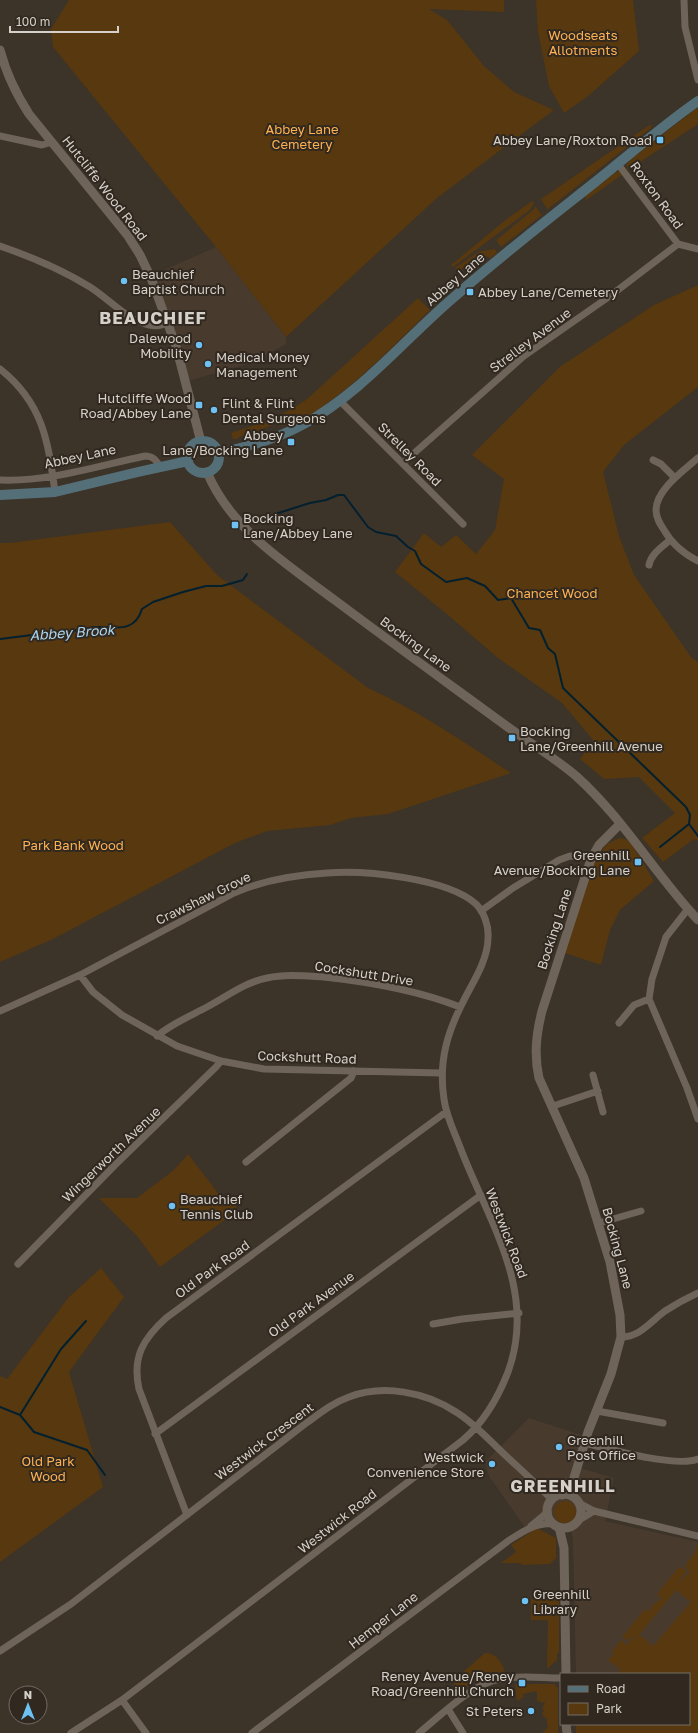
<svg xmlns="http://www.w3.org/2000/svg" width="698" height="1733" font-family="'Golos Text',sans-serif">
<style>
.built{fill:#483b2d}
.green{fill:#57380f}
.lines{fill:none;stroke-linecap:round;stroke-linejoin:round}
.stream{stroke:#03202f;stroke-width:2}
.minor{stroke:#6e645a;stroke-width:7}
.tertiary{stroke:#6e645a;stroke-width:9}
.secondary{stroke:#556f78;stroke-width:10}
.poi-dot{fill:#6dc2f3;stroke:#312920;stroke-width:1.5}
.labels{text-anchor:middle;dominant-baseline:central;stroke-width:4;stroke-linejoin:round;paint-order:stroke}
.park-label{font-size:13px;fill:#feb150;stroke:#312920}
.poi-label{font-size:13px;fill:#d5d0ca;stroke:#312920;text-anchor:start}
.street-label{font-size:13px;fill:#d5d0ca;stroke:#312920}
.water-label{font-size:14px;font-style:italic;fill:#acd6f0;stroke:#312920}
.district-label{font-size:17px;font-weight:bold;letter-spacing:1px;fill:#d5d0ca;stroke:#312920}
</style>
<rect width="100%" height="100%" fill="#3c3329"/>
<path class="built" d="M216,247L286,337V344L251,363L191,380H189L169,313L153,275Z
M529,1418L587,1437L577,1467L614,1478L605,1521L698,1542V1733H576V1724H689V1674H576L573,1538L571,1532L545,1525L530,1532L524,1526L489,1476L485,1462Z"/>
<path class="green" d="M69,0H504V12L429,9L447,20L484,66L514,92L554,110L437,198L286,337L216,247L53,47L51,29Z
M536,0H633L639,51L587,97L564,113L549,86L538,31Z
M698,107V124L628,170L626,165L630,160Z
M651,124V128L548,209H547L541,199Z
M616,172H620L622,175L586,200L585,196Z
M532,201L534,203L530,210L453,267L451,265L508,218Z
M535,206L542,215L501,247L496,240L533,210Z
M493,249L496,250L497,253L491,258L485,256L457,271L455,268L478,252Z
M698,285V387L624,445L603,472L619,536L634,575L691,657L698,662V841L694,839L663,862L642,838L675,813L639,777L604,779L580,759L593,740L562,703L498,658L448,615L395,572L424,533L441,547L456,535L476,554L495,530L504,479L472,455L561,366L654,305Z
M418,298L430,310C398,341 324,420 281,426L277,417L306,400Z
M270,420L273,425L239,437L237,439H233L231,433Z
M170,522L217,575L368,688C419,711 464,742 511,773L388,814L351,818L330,825L267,831L235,843L53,939L0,962V543H10Z
M619,838L625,839L631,843L654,881L620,910L610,930L601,965L565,953L594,861L607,844Z
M188,1154L225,1202L234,1197L237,1211L160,1267L137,1236L99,1198H137L174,1170Z
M101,1268L124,1297L69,1372L103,1487L0,1562V1376L7,1379L69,1297Z
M554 1512a11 11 0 1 1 22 0a11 11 0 1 1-22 0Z
M537,1528L556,1538V1558L550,1564L521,1565V1563H501L516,1552L511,1545Z
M698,1542V1733H576V1724H689V1674H614L621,1670L608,1660L614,1654L612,1652L621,1640L627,1645L630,1640L640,1635L653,1646L691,1602L676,1590L680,1582L690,1571L685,1566L696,1551Z
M679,1567L687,1570L680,1580L676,1590L639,1635L627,1640L622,1637L645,1609L648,1612L655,1603L660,1600L661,1598L657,1594Z
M559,1597V1653H557V1660L547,1669L548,1620H531V1599Z
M485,1653C496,1653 501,1661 505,1671L477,1679L458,1692L454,1684L455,1679Z
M515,1684H554L558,1688V1733H542L549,1726L547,1725V1718H545L542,1714L544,1710L542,1708L545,1703L537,1701V1691L523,1694L524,1697L517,1701Z"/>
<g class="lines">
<path class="stream" d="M253,521L310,503L326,500L338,495H344L368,527L376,532L396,536L408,547L415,551L421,564L446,582L467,578L485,586L498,600L511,598L529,628L540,630L548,648L555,654L563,688L686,807L690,815L689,824L698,836
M0,639L32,635L37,637L43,634L56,632C62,639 65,633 72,631C75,630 79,631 82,631C84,630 85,629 88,628C108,623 133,638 142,609L153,602L183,592L206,586H222L243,580L247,574
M660,847L689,824
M0,1407L20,1415L34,1432L87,1450L105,1475
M20,1415L61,1349L86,1321"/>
<path class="minor" d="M684,0L685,27L698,80
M0,136L42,145L52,142
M618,164L678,244L698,249
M0,246C32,257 61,269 90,287C109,299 127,320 149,325C156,327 162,325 168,323
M0,369C43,403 48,441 55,492
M340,401L463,524
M698,458C684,470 656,490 656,510C656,518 660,524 664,530C672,544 684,554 698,561
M653,460L661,464L675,478
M403,463L524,356L610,296L678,244
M0,480C49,482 97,466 145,456C153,456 157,460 160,468
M649,565C651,554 662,547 670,540
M481,911L513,888L559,860L570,856L591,859
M80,975L93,992L122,1015L177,1046L221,1061L264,1069L441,1073
M649,999L687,1088L698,1119
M0,1011L80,975L234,893C263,880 296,875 327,873C364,870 447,878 476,904C484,912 489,926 488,938C488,958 475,979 466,996C448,1030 438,1060 444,1099C446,1116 454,1131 460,1147C488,1221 538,1290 508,1372C498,1398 484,1422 463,1440L122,1700L71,1733
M619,1023L634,1005L649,999L652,979L666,937L688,909
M157,1036C171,1024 190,1016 207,1007C226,997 245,982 267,978C286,974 305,976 324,977C370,982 417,990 460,1007
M593,1075L603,1112
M553,1106L598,1091
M246,1162L351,1078L354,1071
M599,1223L641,1211
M18,1264L116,1164L216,1067L221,1061
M433,1324L462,1319L519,1313
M621,1337C640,1337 650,1322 665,1311C676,1304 687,1298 698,1293
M597,1411L663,1423
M155,1434L481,1195
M585,1443C609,1449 676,1468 698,1459
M579,1503L594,1511L698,1536
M187,1515L139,1389C132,1357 143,1339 166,1318L446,1112
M579,1520L594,1511
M531,1526L548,1512
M0,1651L71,1604L305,1424C319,1414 332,1403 349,1397C383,1384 426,1392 456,1412C474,1423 489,1440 504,1454C520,1469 537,1484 552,1500
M122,1700L146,1733
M448,1709L463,1733
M252,1733L508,1541C522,1532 536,1522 553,1524
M419,1733C440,1716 473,1683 500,1679C520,1675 541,1678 561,1678"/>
<path class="tertiary" d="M0,50C6,73 16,94 29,114L128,236L140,255L151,278L176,346L201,442
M207,472C231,530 288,565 336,601C392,643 449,684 505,725C528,742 554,757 576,776C623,818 655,874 698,920
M547 1511a17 17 0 1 1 34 0a17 17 0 1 1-34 0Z
M562,1495L573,1481L588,1432L611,1374L621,1337L620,1315L610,1262L584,1178L539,1078C534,1055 536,1035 542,1011L591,859L599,845L620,824
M559,1527L564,1548L566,1674
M566,1724L567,1733"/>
<path class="secondary" d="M187 457a16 16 0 1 1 32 0a16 16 0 1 1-32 0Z
M218,453C248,447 277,439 304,424C361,393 404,340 453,298C498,258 546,221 594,183C628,156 662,126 698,101
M0,495L55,492L138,472L188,461"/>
</g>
<g class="poi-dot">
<rect x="656" y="136" width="8" height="8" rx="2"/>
<circle cx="124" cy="281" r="4"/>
<rect x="466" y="288" width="8" height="8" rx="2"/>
<circle cx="199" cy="345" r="4"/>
<circle cx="208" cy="364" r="4"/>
<rect x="195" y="401" width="8" height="8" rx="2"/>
<circle cx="214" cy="410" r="4"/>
<rect x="287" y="438" width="8" height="8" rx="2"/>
<rect x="231" y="521" width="8" height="8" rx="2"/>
<rect x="508" y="734" width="8" height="8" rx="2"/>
<rect x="634" y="858" width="8" height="8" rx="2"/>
<circle cx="172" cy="1206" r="4"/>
<circle cx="559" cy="1447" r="4"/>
<circle cx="492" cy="1464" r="4"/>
<circle cx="525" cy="1601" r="4"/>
<rect x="518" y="1679" width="8" height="8" rx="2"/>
<circle cx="531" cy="1711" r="4"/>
</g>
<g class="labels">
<g class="park-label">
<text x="583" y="35">Woodseats<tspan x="583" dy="15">Allotments</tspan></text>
<text x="302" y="129">Abbey Lane<tspan x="302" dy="15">Cemetery</tspan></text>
<text x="552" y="593">Chancet Wood</text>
<text x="73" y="845">Park Bank Wood</text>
<text x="48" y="1461">Old Park<tspan x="48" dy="15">Wood</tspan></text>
</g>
<g class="poi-label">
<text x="652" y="140" text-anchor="end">Abbey Lane/Roxton Road</text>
<text x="132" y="274">Beauchief<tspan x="132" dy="15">Baptist Church</tspan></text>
<text x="478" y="292">Abbey Lane/Cemetery</text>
<text x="191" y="338" text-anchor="end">Dalewood<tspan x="191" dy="15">Mobility</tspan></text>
<text x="216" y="357">Medical Money<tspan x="216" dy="15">Management</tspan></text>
<text x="191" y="398" text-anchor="end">Hutcliffe Wood<tspan x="191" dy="15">Road/Abbey Lane</tspan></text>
<text x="222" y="403">Flint &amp; Flint<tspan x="222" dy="15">Dental Surgeons</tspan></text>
<text x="283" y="435" text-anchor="end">Abbey<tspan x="283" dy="15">Lane/Bocking Lane</tspan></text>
<text x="243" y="518">Bocking<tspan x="243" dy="15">Lane/Abbey Lane</tspan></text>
<text x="520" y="731">Bocking<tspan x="520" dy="15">Lane/Greenhill Avenue</tspan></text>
<text x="630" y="855" text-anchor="end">Greenhill<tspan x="630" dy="15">Avenue/Bocking Lane</tspan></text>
<text x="180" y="1199">Beauchief<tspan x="180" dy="15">Tennis Club</tspan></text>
<text x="567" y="1440">Greenhill<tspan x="567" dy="15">Post Office</tspan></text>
<text x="484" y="1457" text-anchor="end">Westwick<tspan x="484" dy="15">Convenience Store</tspan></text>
<text x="533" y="1594">Greenhill<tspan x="533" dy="15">Library</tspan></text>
<text x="514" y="1676" text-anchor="end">Reney Avenue/Reney<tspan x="514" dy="15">Road/Greenhill Church</tspan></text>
<text x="523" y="1711" text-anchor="end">St Peters</text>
</g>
<g class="street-label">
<text transform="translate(105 188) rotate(52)">Hutcliffe Wood Road</text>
<text transform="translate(657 195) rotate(54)">Roxton Road</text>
<text transform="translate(455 279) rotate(-41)">Abbey Lane</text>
<text transform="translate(530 340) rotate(-37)">Strelley Avenue</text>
<text transform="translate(410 454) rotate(45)">Strelley Road</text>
<text transform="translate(80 456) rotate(-12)">Abbey Lane</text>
<text transform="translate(416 644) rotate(36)">Bocking Lane</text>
<text transform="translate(203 898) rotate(-26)">Crawshaw Grove</text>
<text transform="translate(554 929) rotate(-72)">Bocking Lane</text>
<text transform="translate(364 973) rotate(9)">Cockshutt Drive</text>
<text transform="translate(307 1057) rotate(2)">Cockshutt Road</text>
<text transform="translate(111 1154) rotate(-44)">Wingerworth Avenue</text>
<text transform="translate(507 1233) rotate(69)">Westwick Road</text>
<text transform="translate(618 1248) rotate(75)">Bocking Lane</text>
<text transform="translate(212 1269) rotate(-36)">Old Park Road</text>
<text transform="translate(311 1304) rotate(-36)">Old Park Avenue</text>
<text transform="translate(264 1441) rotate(-37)">Westwick Crescent</text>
<text transform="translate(337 1521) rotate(-38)">Westwick Road</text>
<text transform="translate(383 1620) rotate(-38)">Hemper Lane</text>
</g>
<g class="water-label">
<text transform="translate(72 632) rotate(-4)">Abbey Brook</text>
</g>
<g class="district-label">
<text x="153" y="317">BEAUCHIEF</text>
<text x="563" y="1485">GREENHILL</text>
</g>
</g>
<rect x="560" y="1673" width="130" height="52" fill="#312920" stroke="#736c64"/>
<rect x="568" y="1686" width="20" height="6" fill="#556f78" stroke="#736c64"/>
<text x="596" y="1693" font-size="12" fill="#d5d0ca">Road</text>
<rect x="568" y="1703" width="20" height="12" fill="#57380f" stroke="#736c64"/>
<text x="596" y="1713" font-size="12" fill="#d5d0ca">Park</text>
<g transform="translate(28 1705)"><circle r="19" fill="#312920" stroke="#736c64"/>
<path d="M0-3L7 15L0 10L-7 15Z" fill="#6dc2f3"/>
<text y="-6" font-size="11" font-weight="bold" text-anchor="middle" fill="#d5d0ca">N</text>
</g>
<path d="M10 26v6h108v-6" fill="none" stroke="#d5d0ca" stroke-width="2"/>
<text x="16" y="26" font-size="12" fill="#d5d0ca" stroke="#312920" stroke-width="3" paint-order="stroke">100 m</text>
</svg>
